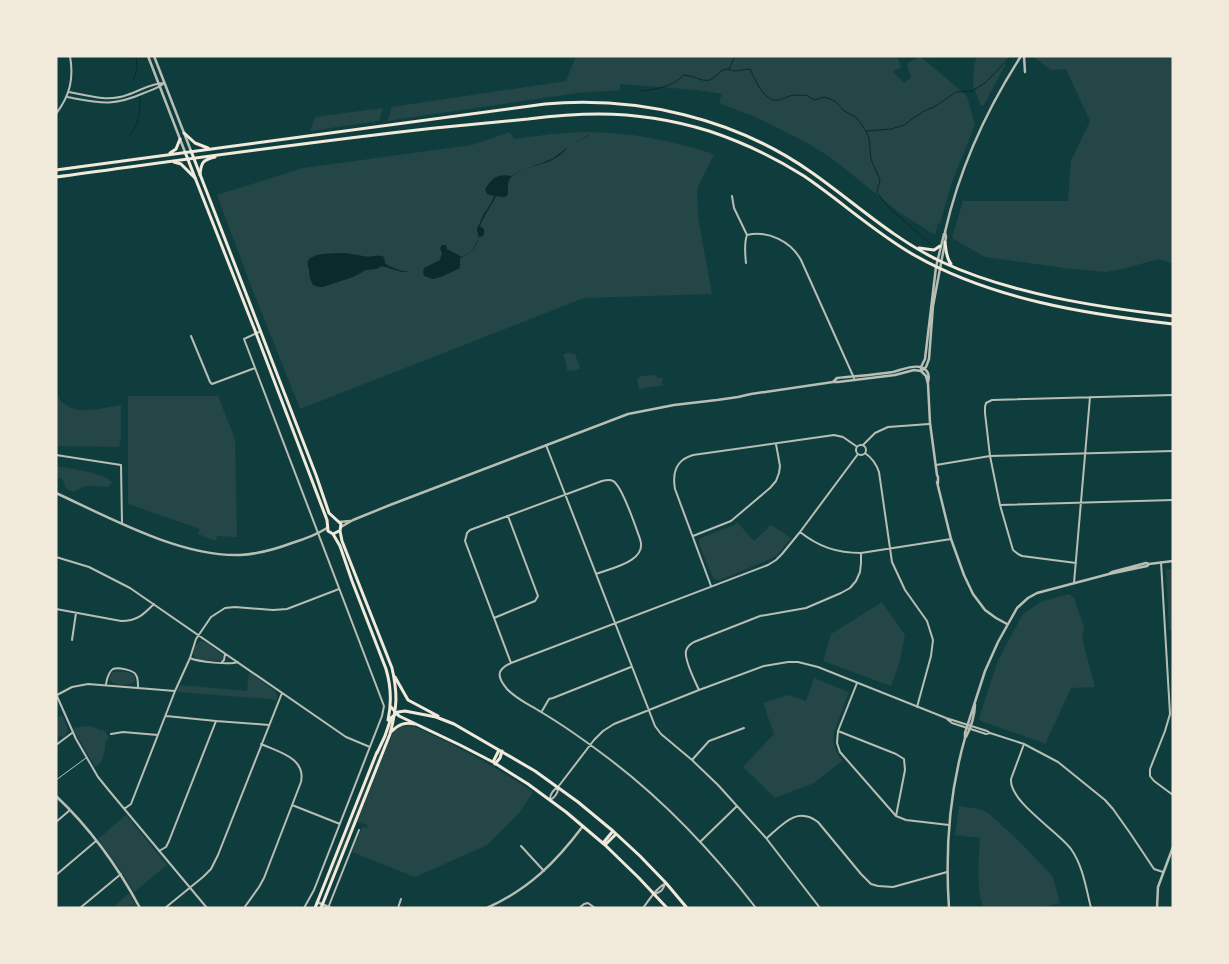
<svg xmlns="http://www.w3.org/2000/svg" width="1229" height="964" font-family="'PT Sans',sans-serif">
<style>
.green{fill:#244646}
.water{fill:#0a2a2b}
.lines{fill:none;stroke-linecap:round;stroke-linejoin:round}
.stream{stroke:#0a2a2b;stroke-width:1}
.service{stroke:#b8beb3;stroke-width:1}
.minor{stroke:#b8beb3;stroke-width:2}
.tertiary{stroke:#b8beb3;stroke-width:2.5}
.secondary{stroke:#f1e9da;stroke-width:3}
.primary{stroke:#f1e9da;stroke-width:3}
</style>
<rect width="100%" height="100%" fill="#0f3d3e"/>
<path class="green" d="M576,56H897L901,67L893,72L904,83L911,78L907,64L920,56L967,96L975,125L952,182L940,224L938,223L935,235L900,213L834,160L811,145L758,118L719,103L722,94L697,90L620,84V90L578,93L387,121L392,107L566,81Z
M978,56H1010L984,105L981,106L973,86L974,63Z
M1032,56H1173V264L1159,259L1122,269L1106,272L1064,268L985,257L952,238L963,201H1068L1071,161L1090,121L1066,69L1051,70Z
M383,108L379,121L310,131L315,117Z
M510,132L514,139C531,137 548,134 565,133C616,129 665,139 714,154L697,189L698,217L712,294L584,298L300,409L253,291L217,195L303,168L472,145Z
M570,352L571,354H575L580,368L576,370L567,371L566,362L563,355Z
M657,375V378H662L663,381L661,383L662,384L665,385L639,389L637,379L641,376Z
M56,393C69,420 98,408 121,405V439L119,447L56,446Z
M128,396H218L235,439L237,537L217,536L216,541L198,534L200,529L128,504Z
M56,466C70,469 102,472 112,482L108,487C101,487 94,485 87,486C77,487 75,497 65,487C64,481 63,478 56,477Z
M737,522L754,541L771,525L791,538L777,555L768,560L720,580H715L713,578L699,544V540L701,538L734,525Z
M1166,569H1173V630H1169Z
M1069,594L1074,598L1084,627L1082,638L1095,687L1071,688L1045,744L1038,741L981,721L979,718L997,663L1022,615L1040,602Z
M882,602L905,635L900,661L891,686L823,661L831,634Z
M201,641L205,642L222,654L223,657L222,660L220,661L198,660L195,658C191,652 195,644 201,641Z
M112,672C119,671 130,671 135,676V681C130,688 101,686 112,672Z
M249,672L275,691L277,696L276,701L271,699L177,692L180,685L247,691Z
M814,678L849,692L834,732C832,744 836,752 842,761L814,783L775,798L743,767L774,734L763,703L789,695L806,701Z
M62,715L67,727V732L63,738L61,735L56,739V719Z
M402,725C414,724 424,731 435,736C469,752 502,771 533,792L519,813L487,845L415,877L352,852L361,829L364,827L367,828L368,825L357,822L393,732L397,728Z
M91,726L100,730L103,729L109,738L106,741C104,751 105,761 95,767L73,729L79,727Z
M383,744H384L330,880L328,879L332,870Z
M959,806L979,809L988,813L1022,844L1053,877L1060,903L1040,908H983C976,885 979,861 980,838L955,835Z
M126,815L167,865L134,892L119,868L98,839Z
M129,893L137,908H112Z"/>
<path class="water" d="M588,135H589L568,147C564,152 558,157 552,160C542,165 514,170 509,180C507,185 509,190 507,196L504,197L496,196C491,207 484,215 480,226L484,229V234L482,237L479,236C476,246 470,256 460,258V268L441,277L433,279L424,276L423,272L424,268L440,260L442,253L440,248L442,245H446L447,249L462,257C469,254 479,246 478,236C478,233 477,231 477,228C481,223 481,217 485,212C489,206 492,203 494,196L487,194L485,189C492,178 498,173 511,176L518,172L552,159L568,147Z
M342,253C350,253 356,255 363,256C371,258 377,254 384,257L385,263L389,266L402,271H404L410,272H402L382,266L376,269L366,270L353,277L323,287H319L313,285C310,280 309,275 309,269C308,267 307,264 308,261C311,253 334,253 342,253Z"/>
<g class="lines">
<path class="stream" d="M729,69L730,67L735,56
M133,81L137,68L136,56
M641,91C657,89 672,87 684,75C692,75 701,82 710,80C715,78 719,72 723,70C727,68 731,70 735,71C740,71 745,69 750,69C755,79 764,103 779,100C784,99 789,95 794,95C798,95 801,96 806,95L814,100L825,97L835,101L843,110L857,118L866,131L869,138L871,159L880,180L877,192L888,207L931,244
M866,131L891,129L904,125L915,117L926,110L934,107L956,92L972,91L985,83L1011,56
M129,137C139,123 140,115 140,98"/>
<path class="service" d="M56,780L86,758"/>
<path class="minor" d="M69,92C89,96 108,102 127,95C140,91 151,83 164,83
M67,97C100,103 112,107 144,93C151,90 159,88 164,83
M56,114C70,95 74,79 70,56
M732,196L734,208L747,235C744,243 745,254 746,263
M747,235C769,230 791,242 801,260L854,378
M261,331L244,339L384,706L382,716L314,890L304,908
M191,336L210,382L212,384L255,368
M856 450a5 5 0 1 1 10 0a5 5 0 1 1-10 0Z
M546,445L655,726L661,734L692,760L718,785L766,838L820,908
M863,445L875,433L888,427L929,424
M865,453C872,458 876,463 879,472L892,562L905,590L927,621L933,640L931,656L917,707
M56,455L121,465L122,523
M936,465L990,456L1173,451
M1000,505L1173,500
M800,532C819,547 837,553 861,553L951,539
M693,536L731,521L770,488L776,481L779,473L780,466L776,444
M56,557L89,567L130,588L346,737L370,747
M1161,562L1170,714L1165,731L1150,769V776L1154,781L1173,795
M1076,563L1022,556L1018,554L1013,550L1000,505L990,456L985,413V407L986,403L992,400L1173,395
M1074,583L1090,397
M711,586L675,489C672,472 676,460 693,455L834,435L843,437L856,446
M56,609L121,621C137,621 143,615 154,604
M494,618L535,601L538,596L508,516
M72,640L76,613
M190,658C198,662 230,665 238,662
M222,662L224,660L225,654
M511,663L465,541L467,533L470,530L602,481C606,480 610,479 613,481C622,485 636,528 640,539C648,561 612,568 596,574
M857,683L838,731L837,743L840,752L896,816L906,820L949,825
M106,684C107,679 108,672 113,669C118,667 134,670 136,675C138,678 138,683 138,687
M699,690C695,681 684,660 686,651C687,646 691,644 694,642L760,616L806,608L841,593L850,588L856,581L860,572L861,563V553
M56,694L76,739L98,777L111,793L207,908
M57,695L72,687L88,684L175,691
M542,711L549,699L553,698L631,667
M166,716L216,721L269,725
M947,719L952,723L986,734L990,733L1024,744L1058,762L1105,800L1113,809L1130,833L1154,869L1163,872
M838,731L896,754L904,759L905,770L896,816
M111,734L123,732L158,735
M1024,744L1011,779C1009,802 1058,831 1071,849C1083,866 1086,888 1091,908
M56,745L72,733
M692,760L709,741L744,728
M550,799C550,794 554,789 558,787
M550,800C554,798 559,793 558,787L594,740L603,731L614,724L699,690L764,666L788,662H798L818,667L946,718L987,731L990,733
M292,805L340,824
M124,809L131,804L175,691L190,658L196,639L211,617L225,608L235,607L273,610L287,609L339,589
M56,822L70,810
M767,838C783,824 797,806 818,822L861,874L871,884L878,886L893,887L947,872
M701,841L737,806
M521,846L544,871
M159,851L166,847L169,841L216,721
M56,875L96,841
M655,894C661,892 663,890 665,884
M80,908L121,874
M165,908L203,877L211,869L218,855L282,693
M244,908L259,887L264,878L301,782C306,758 279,752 261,744
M328,908L359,830
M398,908L401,899
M579,908L584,904L588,903L595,908
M643,908C650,899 656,888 666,883
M756,908C712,851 662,798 604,755C584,740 563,725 541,712C530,705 516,699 507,689C497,677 496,670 511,663L768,565L776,560L782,554L800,532L858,454"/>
<path class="tertiary" d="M148,56L185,152
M154,56L191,151
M1024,56L1025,72
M921,371L926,367L929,359L933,306L946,237L945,232C959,170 987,109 1021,56
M833,382L837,378C856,376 874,375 893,372C901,370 912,365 920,367C928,369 930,375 928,382
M937,482L951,539L964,575L973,594L985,610L996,618L1007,624
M938,483V477L937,475L930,423L928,384L926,376L921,371V367L925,359L936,267L944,234
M56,493C110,518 181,557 240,555C258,554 276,549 292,543C305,539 316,535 327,528
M339,522L350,521
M341,527L353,520L390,505L628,414L674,405L717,400L738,397L751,394L833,382H838L895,375L914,370L921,371
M1110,573L1112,572L1146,563L1149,564L1173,561
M966,737C971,728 975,714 975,704
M56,796C90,828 118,867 140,908
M317,902L331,908
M487,908C529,889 556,862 583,826
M949,908C945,850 949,794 965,738V733L985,671L998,642L1017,608L1028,598L1037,593L1109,574L1147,566L1149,564
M1157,908L1158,887L1173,847"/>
<path class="secondary" d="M191,151L316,475L329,513L341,524L340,531L342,541L392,668C398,695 397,707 390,734L321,908
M185,152L256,333L327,520L328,531L333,534L339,531
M333,534L340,546L352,581L386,669C391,686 392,702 388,720
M395,677L408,700L438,716
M391,707L399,716L460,745L493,762L528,784L566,812L605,845L639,878L667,908
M392,731C399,724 405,722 415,724
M377,753L385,736L391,718L398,712L405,711L436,717L454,724L535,771L578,802L613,831L640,856L666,883L687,908
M493,762L499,750
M495,764L500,758L502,751
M603,843L613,831
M605,845L616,834
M315,908L377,752"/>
<path class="primary" d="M184,133L195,143L208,148
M170,153L176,149L180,139
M174,162L181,164L195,178
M56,170L545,104C638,96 734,118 811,172C854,202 893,239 942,262C1011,294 1097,307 1173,316
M200,175C201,162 203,160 215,157
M56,177C182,160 308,142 435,128C466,125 497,122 528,119C552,116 575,114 599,114C636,114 673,120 709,131C742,142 774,157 804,176C841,201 874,232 914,255C991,299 1085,314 1173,324
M945,242C946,250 946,258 951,264
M919,248L934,250L940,246"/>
</g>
<rect width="1229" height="964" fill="none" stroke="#f1e9da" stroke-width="115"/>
</svg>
